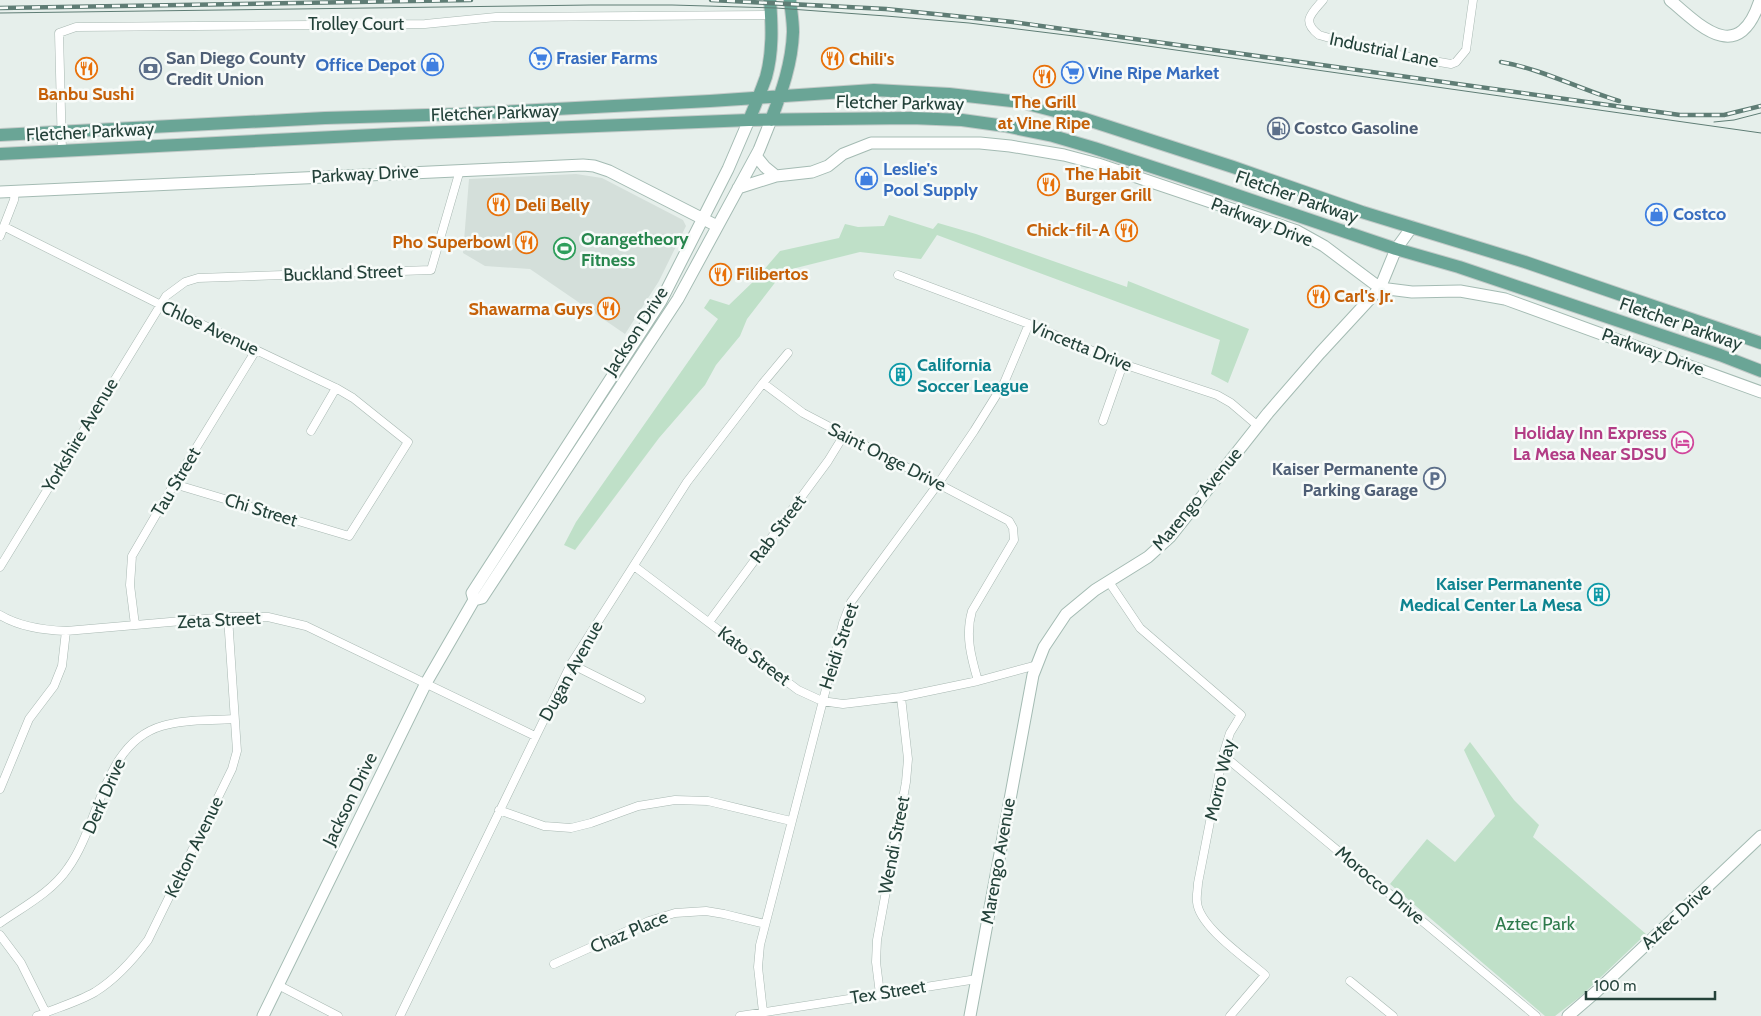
<svg xmlns="http://www.w3.org/2000/svg" width="1761" height="1016" font-family="Cabin,sans-serif">
<style>
.built{fill:#d4dfda}
.green{fill:#bfe0c8}
.lines{fill:none;stroke-linecap:round;stroke-linejoin:round}
.street-casing{stroke:#a8b8b2;stroke-width:9}
.secondary-casing{stroke:#a4bbb3;stroke-width:13}
.primary-casing{stroke:#c2cac8;stroke-width:14}
.street{stroke:#fff;stroke-width:8}
.secondary{stroke:#fff;stroke-width:11}
.primary{stroke:#6aa596;stroke-width:12}
.tram{stroke:#5f7d75;stroke-width:1}
.rail-casing{stroke:#5f7d75;stroke-width:4.5}
.rail{stroke:#f7fbf9;stroke-width:2.5;stroke-dasharray:8;stroke-linecap:butt}
.labels{text-anchor:middle;dominant-baseline:central;stroke-width:5;stroke-linejoin:round;paint-order:stroke}
.street-label{font-size:18px;fill:#24423a;stroke:#f7fbf9}
.service-label{font-size:18px;font-weight:bold;fill:#4e5e75;stroke:#f7fbf9;text-anchor:start}
.shop-label{font-size:18px;font-weight:bold;fill:#366cbe;stroke:#f7fbf9;text-anchor:start}
.food-label{font-size:18px;font-weight:bold;fill:#c56008;stroke:#f7fbf9;text-anchor:start}
.leisure-label{font-size:18px;font-weight:bold;fill:#27864d;stroke:#f7fbf9;text-anchor:start}
.culture-label{font-size:18px;font-weight:bold;fill:#0d838f;stroke:#f7fbf9;text-anchor:start}
.hotel-label{font-size:18px;font-weight:bold;fill:#b23c85;stroke:#f7fbf9;text-anchor:end}
.park-label{font-size:18px;fill:#2d7a4b;stroke:#f7fbf9}
</style>
<rect width="100%" height="100%" fill="#e6efeb"/>
<path class="built" d="M576,174L602,178L683,220L686,226L659,281L625,334L530,269L485,266L463,253L469,179Z"/>
<path class="green" d="M889,215L933,229L938,223L976,234L1127,287L1128,281L1249,329L1228,383L1211,374L1220,340L937,235L921,259L860,252L784,271L747,319L740,336L716,365L705,385L659,438L575,550L564,545L576,522L718,319L704,308L710,299L729,305L756,279L780,251L839,238L845,224L858,227L884,226Z
M1470,742L1514,800L1539,825L1533,837L1646,934L1581,996L1555,1016H1545L1390,884L1427,839L1455,862L1495,816L1464,750Z"/>
<g class="lines">
<defs>
<path id="street" d="M1323,0C1311,14 1301,21 1319,35L1375,51L1451,64L1456,62L1466,50L1473,0
M62,151L59,33L76,27L425,24L496,17L771,15
M5,227L159,304L336,388L353,398L408,442L349,536L174,484
M0,236L14,200L15,190
M898,275L1029,324L1123,364L1217,395L1231,403L1258,426
M763,383L803,413L1009,521L1013,528L1014,540L972,611C965,635 971,657 978,681
M1103,421L1123,364
M311,431L336,388
M634,566L798,690L822,701L843,704L901,697L978,681L1037,665
M0,567L166,296L185,282L198,278L431,270L460,170
M1109,582L1140,628L1241,715L1230,733L1223,755L1198,883C1198,889 1196,896 1197,902C1199,927 1247,959 1265,975L1230,1016
M0,615C20,627 43,630 66,631L228,617H268L306,626L535,736
M709,622L828,461L844,435
M135,625L130,585L132,556L174,484L256,350
M571,664L641,699
M1223,755L1536,1016
M0,789L29,719L54,686L62,666L66,631
M499,810L544,826L571,828L591,823L638,806L675,800L708,801L791,821
M0,923C23,907 52,892 68,868C100,824 103,743 162,726C184,719 211,721 234,719
M0,935L21,963L46,1013
M554,964L649,921L675,913L706,911L724,914L765,924
M1350,981L1393,1016
M278,985L338,1016
M880,994L876,962L877,940L906,782L908,759L901,697
M763,1012L758,967L760,945L843,623L851,602L938,484L974,431L1004,383L1029,324
M37,1016C56,1008 78,1002 95,992C116,979 133,960 148,940L232,769L237,751L228,617
M400,1016L571,664L687,482L763,383L788,353
M740,1016L977,979"/>
<path id="secondary" d="M1670,0C1702,28 1739,65 1760,0
M756,156L765,167L776,176
M738,188L776,176L812,172L828,166L843,154L871,143H980L1010,146L1064,155L1098,164L1297,231L1324,246L1380,288L1412,292L1460,291L1505,299L1761,392
M0,192L583,165L594,166L609,171L717,226
M474,600L472,593L661,301L728,169L749,120
M263,1016L426,683L474,600L482,598L678,299L759,150L771,120
M970,1016L1033,675L1044,647L1066,614L1095,590L1148,557L1170,537L1268,413L1320,353L1380,288L1396,249L1412,227
M1568,1016L1597,991L1761,836"/>
<path id="primary" d="M749,120C755,106 761,91 766,77C773,52 772,26 770,0
M771,120C782,91 792,63 793,32C793,21 791,10 790,0
M0,135L325,118L462,114L710,101L874,90L949,94L1020,102L1082,118L1233,167L1362,212L1525,262L1761,343
M0,154L394,134L749,120L911,118L962,120L1005,126L1053,136L1094,148L1201,183L1396,249L1459,267L1720,355L1761,371"/>
</defs>
<use href="#street" class="street-casing"/>
<use href="#secondary" class="secondary-casing"/>
<use href="#primary" class="primary-casing"/>
<use href="#street" class="street"/>
<use href="#secondary" class="secondary"/>
<use href="#primary" class="primary"/>
<path class="tram" d="M0,13L591,5H672L776,8L886,16L969,23L1098,39L1761,133
M1714,122L1734,120L1761,113"/>
<defs>
<path id="rail" d="M711,0L886,9L1013,22L1680,115H1724L1761,106
M0,8L471,0
M1501,62C1542,69 1579,89 1619,101"/>
</defs>
<use href="#rail" class="rail-casing"/>
<use href="#rail" class="rail"/>
</g>
<defs>
<symbol id="supermarket-ring" viewBox="-11 -11 22 22"><circle r="9.5" fill="#f7fbf9" stroke="#3f7fe0" stroke-width="1.5"/><path d="M-6-5.5h2.5l.6 2H6L4.5 2H-2.5L-4.4-4H-6ZM-1.5 3.2a1.3 1.3 0 1 0 .1 0ZM3 3.2a1.3 1.3 0 1 0 .1 0Z" fill="#3f7fe0"/></symbol>
<symbol id="restaurant-ring" viewBox="-11 -11 22 22"><circle r="9.5" fill="#f7fbf9" stroke="#e8710a" stroke-width="1.5"/><path d="M-5-6h1v4h1v-4h1v4h1v-4h1v5L-1.5 .5V6h-2V.5L-5-1ZM5-6V6H3V1.5H1.5Q1.5-4 5-6Z" fill="#e8710a"/></symbol>
<symbol id="shop-ring" viewBox="-11 -11 22 22"><circle r="9.5" fill="#f7fbf9" stroke="#3f7fe0" stroke-width="1.5"/><path d="M-5-2.5h2.3a2.7 3.5 0 0 1 5.4 0H5L5.5 6h-11ZM-1.5-2.5h3a1.5 2.3 0 0 0-3 0Z" fill="#3f7fe0"/></symbol>
<symbol id="bank-ring" viewBox="-11 -11 22 22"><circle r="9.5" fill="#f7fbf9" stroke="#5c6f8a" stroke-width="1.5"/><path d="M-6-4H6V4H-6ZM0-2.3a2.3 2.3 0 1 0 0 4.6a2.3 2.3 0 1 0 0-4.6Z" fill="#5c6f8a"/></symbol>
<symbol id="fuel-ring" viewBox="-11 -11 22 22"><circle r="9.5" fill="#f7fbf9" stroke="#5c6f8a" stroke-width="1.5"/><path d="M-5.5-6h7V0h2V4h1.3V-2.5L3-4.5l.8-.8L6-3V5H2.5V1h-1V6h-7ZM-4.2-4.7v3.2H.2V-4.7Z" fill="#5c6f8a"/></symbol>
<symbol id="stadium-ring" viewBox="-11 -11 22 22"><circle r="9.5" fill="#f7fbf9" stroke="#2e9e5b" stroke-width="1.5"/><path d="M0-5a6.5 5 0 1 0 0 10a6.5 5 0 1 0 0-10ZM-3.5-1.8h7v3.6h-7Z" fill="#2e9e5b"/></symbol>
<symbol id="building-ring" viewBox="-11 -11 22 22"><circle r="9.5" fill="#f7fbf9" stroke="#0f9aa8" stroke-width="1.5"/><path d="M-4-6H4V6H1V3H-1V6H-4ZM-2.5-4.3h1.7v1.8h-1.7ZM.8-4.3h1.7v1.8H.8ZM-2.5-1h1.7V.8h-1.7ZM.8-1h1.7V.8H.8Z" fill="#0f9aa8"/></symbol>
<symbol id="hotel-ring" viewBox="-11 -11 22 22"><circle r="9.5" fill="#f7fbf9" stroke="#d1479c" stroke-width="1.5"/><path d="M-6-4.5h1.5V1H6V5H4.5V3h-9V5H-6ZM-4 0a1.8 1.8 0 1 1 3.6 0ZM.5 0V-2.5h3Q6-2.5 6 0Z" fill="#d1479c"/></symbol>
<symbol id="parking-ring" viewBox="-11 -11 22 22"><circle r="9.5" fill="#f7fbf9" stroke="#5c6f8a" stroke-width="1.5"/><path d="M-3.5-5.5H1a3.5 3.5 0 0 1 0 7H-1V5.5H-3.5ZM-1-3.4V-.6H.8a1.4 1.4 0 0 0 0-2.8Z" fill="#5c6f8a"/></symbol>
</defs>
<g fill-rule="evenodd">
<use href="#supermarket-ring" x="528" y="46" width="25" height="25"/>
<use href="#restaurant-ring" x="820" y="46" width="25" height="25"/>
<use href="#shop-ring" x="420" y="52" width="25" height="25"/>
<use href="#bank-ring" x="138" y="56" width="25" height="25"/>
<use href="#restaurant-ring" x="74" y="56" width="25" height="25"/>
<use href="#supermarket-ring" x="1060" y="60" width="25" height="25"/>
<use href="#restaurant-ring" x="1032" y="64" width="25" height="25"/>
<use href="#fuel-ring" x="1266" y="116" width="25" height="25"/>
<use href="#shop-ring" x="854" y="166" width="25" height="25"/>
<use href="#restaurant-ring" x="1036" y="172" width="25" height="25"/>
<use href="#restaurant-ring" x="486" y="192" width="25" height="25"/>
<use href="#shop-ring" x="1644" y="202" width="25" height="25"/>
<use href="#restaurant-ring" x="1114" y="218" width="25" height="25"/>
<use href="#restaurant-ring" x="514" y="230" width="25" height="25"/>
<use href="#stadium-ring" x="552" y="236" width="25" height="25"/>
<use href="#restaurant-ring" x="708" y="262" width="25" height="25"/>
<use href="#restaurant-ring" x="1306" y="284" width="25" height="25"/>
<use href="#restaurant-ring" x="596" y="296" width="25" height="25"/>
<use href="#building-ring" x="888" y="362" width="25" height="25"/>
<use href="#hotel-ring" x="1670" y="430" width="25" height="25"/>
<use href="#parking-ring" x="1422" y="466" width="25" height="25"/>
<use href="#building-ring" x="1586" y="582" width="25" height="25"/>
</g>
<g class="labels">
<g class="street-label">
<text x="356" y="24">Trolley Court</text>
<text transform="translate(1384 50) rotate(12)">Industrial Lane</text>
<text transform="translate(900 103) rotate(1)">Fletcher Parkway</text>
<text transform="translate(495 113) rotate(-2)">Fletcher Parkway</text>
<text transform="translate(90 132) rotate(-3)">Fletcher Parkway</text>
<text transform="translate(365 174) rotate(-3)">Parkway Drive</text>
<text transform="translate(1297 197) rotate(19)">Fletcher Parkway</text>
<text transform="translate(1262 222) rotate(21)">Parkway Drive</text>
<text transform="translate(343 273) rotate(-2)">Buckland Street</text>
<text transform="translate(1681 324) rotate(19)">Fletcher Parkway</text>
<text transform="translate(210 328) rotate(25)">Chloe Avenue</text>
<text transform="translate(636 331) rotate(-57)">Jackson Drive</text>
<text transform="translate(1081 346) rotate(22)">Vincetta Drive</text>
<text transform="translate(1653 352) rotate(20)">Parkway Drive</text>
<text transform="translate(80 435) rotate(-59)">Yorkshire Avenue</text>
<text transform="translate(887 457) rotate(27)">Saint Onge Drive</text>
<text transform="translate(176 482) rotate(-59)">Tau Street</text>
<text transform="translate(1197 499) rotate(-50)">Marengo Avenue</text>
<text transform="translate(261 510) rotate(17)">Chi Street</text>
<text transform="translate(778 529) rotate(-53)">Rab Street</text>
<text transform="translate(219 620) rotate(-3)">Zeta Street</text>
<text transform="translate(839 646) rotate(-72)">Heidi Street</text>
<text transform="translate(754 656) rotate(37)">Kato Street</text>
<text transform="translate(571 671) rotate(-61)">Dugan Avenue</text>
<text transform="translate(1220 780) rotate(-77)">Morro Way</text>
<text transform="translate(104 796) rotate(-66)">Derk Drive</text>
<text transform="translate(350 799) rotate(-64)">Jackson Drive</text>
<text transform="translate(894 845) rotate(-79)">Wendi Street</text>
<text transform="translate(194 847) rotate(-64)">Kelton Avenue</text>
<text transform="translate(998 861) rotate(-80)">Marengo Avenue</text>
<text transform="translate(1380 885) rotate(40)">Morocco Drive</text>
<text transform="translate(1676 916) rotate(-43)">Aztec Drive</text>
<text transform="translate(629 932) rotate(-23)">Chaz Place</text>
<text transform="translate(888 992) rotate(-9)">Tex Street</text>
</g>
<g class="service-label">
<text x="166" y="58">San Diego County<tspan x="166" dy="21">Credit Union</tspan></text>
<text x="1294" y="128">Costco Gasoline</text>
<text x="1418" y="469" text-anchor="end">Kaiser Permanente<tspan x="1418" dy="21">Parking Garage</tspan></text>
</g>
<g class="shop-label">
<text x="556" y="58">Frasier Farms</text>
<text x="416" y="65" text-anchor="end">Office Depot</text>
<text x="1088" y="73">Vine Ripe Market</text>
<text x="883" y="169">Leslie's<tspan x="883" dy="21">Pool Supply</tspan></text>
<text x="1673" y="214">Costco</text>
</g>
<g class="food-label">
<text x="849" y="59">Chili's</text>
<text x="86" y="94" text-anchor="middle">Banbu Sushi</text>
<text x="1044" y="102" text-anchor="middle">The Grill<tspan x="1044" dy="21">at Vine Ripe</tspan></text>
<text x="1065" y="174">The Habit<tspan x="1065" dy="21">Burger Grill</tspan></text>
<text x="515" y="205">Deli Belly</text>
<text x="1110" y="230" text-anchor="end">Chick-fil-A</text>
<text x="511" y="242" text-anchor="end">Pho Superbowl</text>
<text x="736" y="274">Filibertos</text>
<text x="1334" y="296">Carl's Jr.</text>
<text x="593" y="309" text-anchor="end">Shawarma Guys</text>
</g>
<g class="leisure-label">
<text x="581" y="239">Orangetheory<tspan x="581" dy="21">Fitness</tspan></text>
</g>
<g class="culture-label">
<text x="917" y="365">California<tspan x="917" dy="21">Soccer League</tspan></text>
<text x="1582" y="584" text-anchor="end">Kaiser Permanente<tspan x="1582" dy="21">Medical Center La Mesa</tspan></text>
</g>
<g class="hotel-label">
<text x="1667" y="433">Holiday Inn Express<tspan x="1667" dy="21">La Mesa Near SDSU</tspan></text>
</g>
<g class="park-label">
<text x="1535" y="924">Aztec Park</text>
</g>
</g>
<path d="M1586 991v8h129v-8" fill="none" stroke="#24423a" stroke-width="2.5"/>
<text x="1594" y="991" font-size="15" fill="#24423a" stroke="#f7fbf9" stroke-width="4" paint-order="stroke">100 m</text>
</svg>
